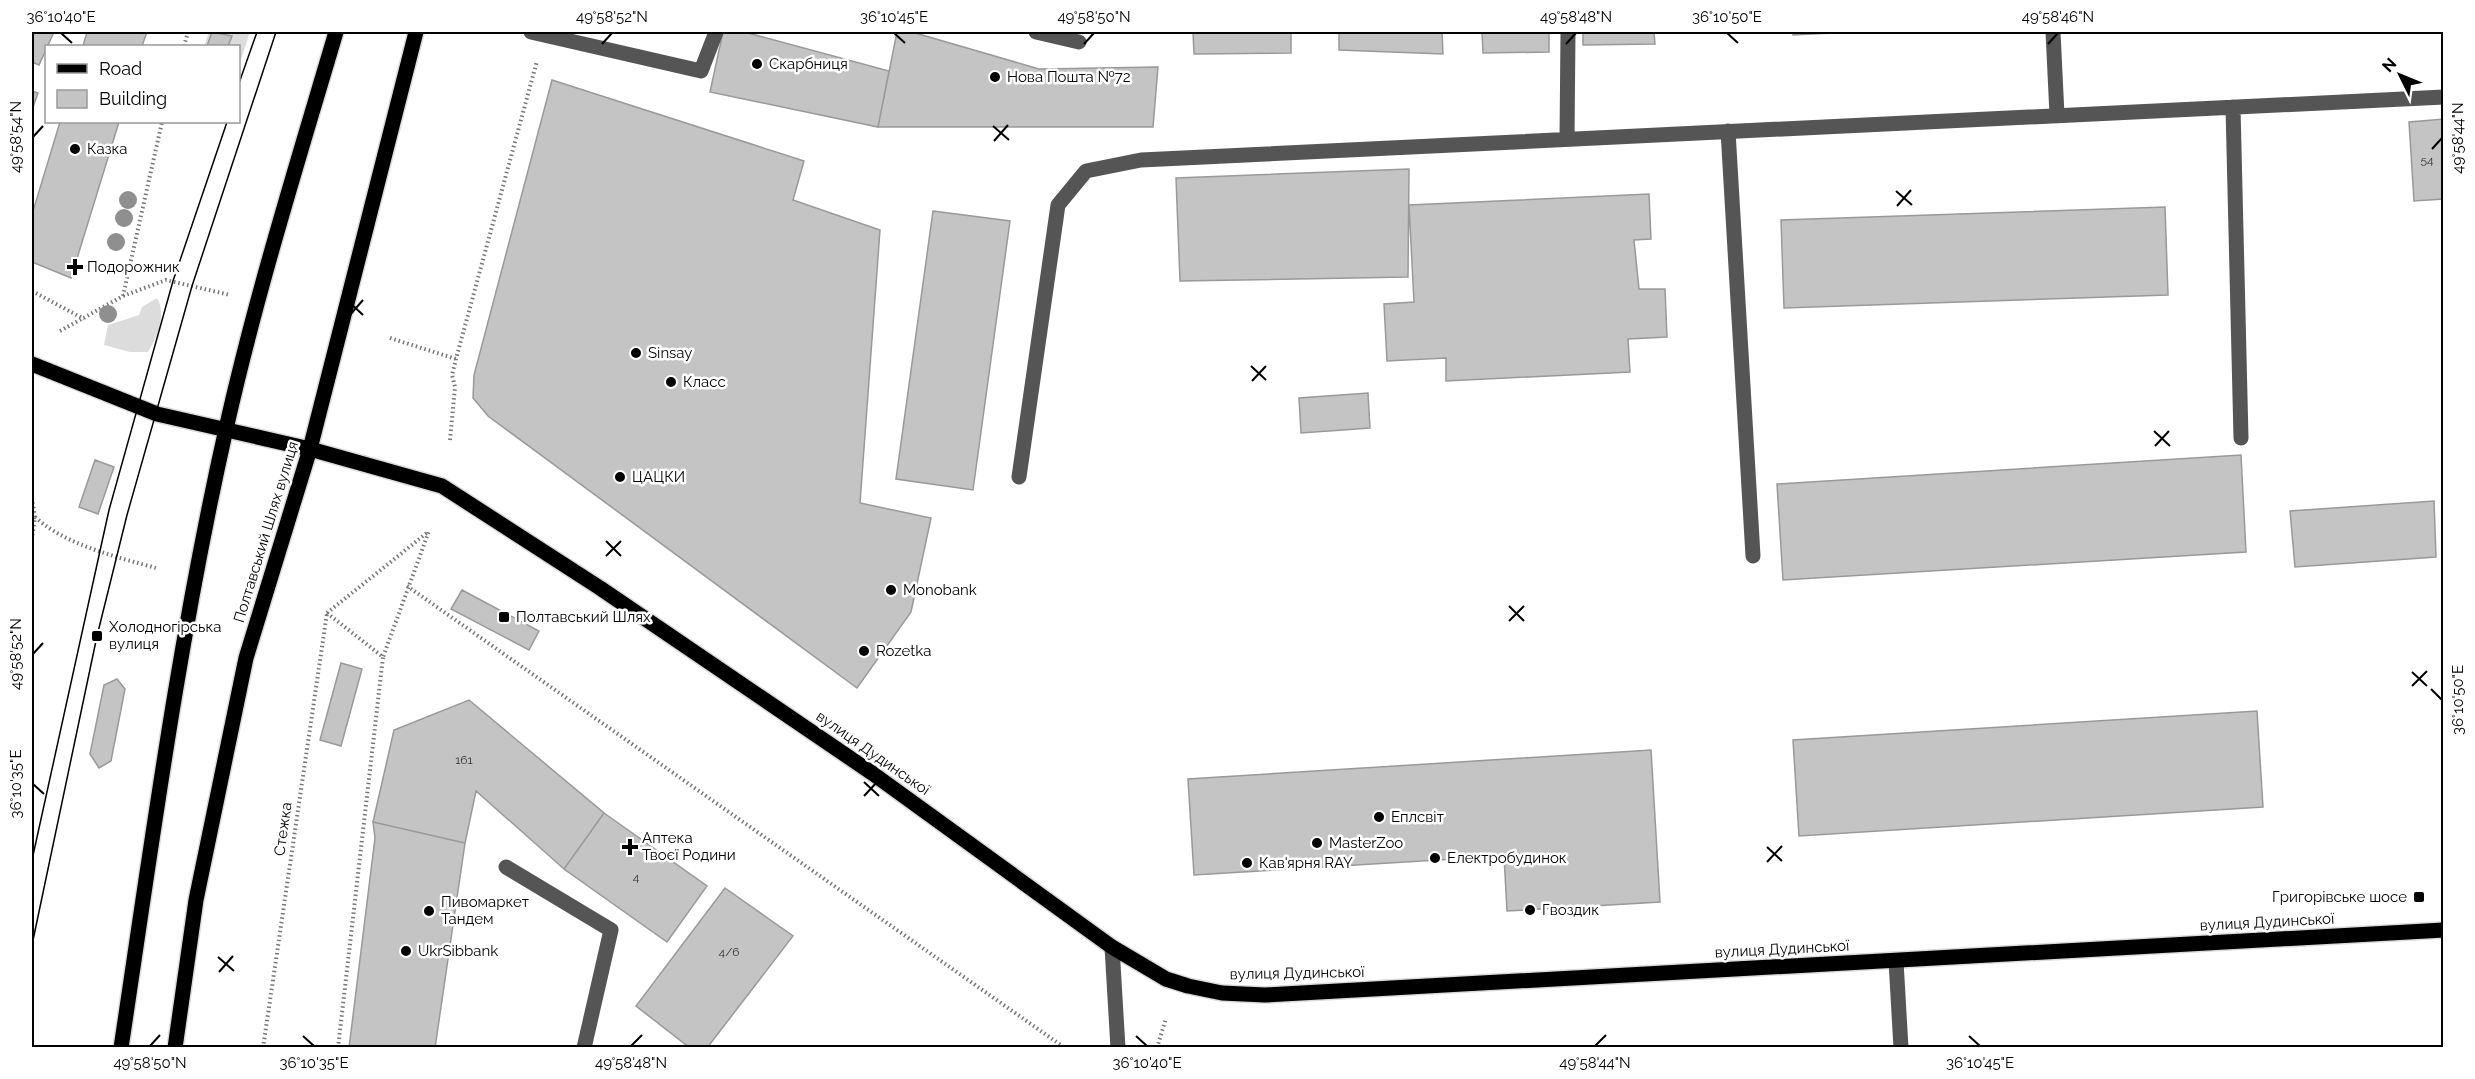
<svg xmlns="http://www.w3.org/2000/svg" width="2475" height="1079" font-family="Raleway,sans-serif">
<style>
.green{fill:#dcdcdc}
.building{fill:#c4c4c4;stroke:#999;stroke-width:1.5}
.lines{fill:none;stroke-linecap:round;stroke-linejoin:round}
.major-casing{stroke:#dbdbdb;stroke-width:18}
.path{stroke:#777;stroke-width:4;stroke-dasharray:1.5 3;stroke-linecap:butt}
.minor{stroke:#555;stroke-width:15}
.major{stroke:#000;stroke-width:15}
.tram{stroke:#000;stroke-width:1.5}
.tree{fill:#8f8f8f}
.ticks{fill:none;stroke:#000;stroke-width:2}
.poi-dot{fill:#000;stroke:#fff;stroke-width:2}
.labels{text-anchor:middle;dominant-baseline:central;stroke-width:5;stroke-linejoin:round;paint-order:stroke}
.number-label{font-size:12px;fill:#313131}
.poi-label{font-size:15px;fill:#000;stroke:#fff;text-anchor:start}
.street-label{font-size:15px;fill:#000;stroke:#fff}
.neatline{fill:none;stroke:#000;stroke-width:2}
.ticks-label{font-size:15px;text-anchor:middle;fill:#000}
</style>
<rect width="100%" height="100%" fill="#fff"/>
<path class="green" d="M209,32H250L239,65L238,46H204Z
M157,298C167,314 157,337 148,352H130L104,345L108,325L139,315L142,307Z"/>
<path class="building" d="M32,32H54L39,65L32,62Z
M87,32H147L142,46H83Z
M212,32L232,36L228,46H207Z
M723,32H744L889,71L878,127L710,92Z
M897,32H912L1039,69L1158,67L1153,127H878Z
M1193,32H1291V53L1194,54Z
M1339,32H1442L1443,54L1339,50Z
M1482,32H1549V52L1483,53Z
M1583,32H1654L1655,44L1583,45Z
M1793,32H1853L1793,35Z
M552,80L804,161L793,200L880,230L860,503L931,518L911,612L857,688L488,416L473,398L474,375Z
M32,91L38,93L32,110Z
M2444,119V199L2414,201L2409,122Z
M60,122H119L71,278L32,262V207L34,208Z
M1409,169L1408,277L1180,281L1176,178Z
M1649,194L1651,239L1634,240L1639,289H1665L1667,337L1628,339L1630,372L1446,381V358L1387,361L1384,304L1414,302L1409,205Z
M2165,207L2168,295L1784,308L1781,220Z
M933,211L1010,221L973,490L896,479Z
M1368,393L1370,428L1301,433L1299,398Z
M2241,455L2246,552L1783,580L1777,484Z
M95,460L114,467L98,514L79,507Z
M2434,501L2436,557L2295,567L2290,511Z
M462,590L539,631L529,650L451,609Z
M341,663L362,669L341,746L320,740Z
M117,679L125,689L111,761L99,768L90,754L104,685Z
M469,700L604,813L564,869L476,791L465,843L373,822L394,730Z
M2257,711L2263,807L1799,836L1793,740Z
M1651,750L1660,902L1507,911L1504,856L1194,875L1188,779Z
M604,813L707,886L667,942L564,869Z
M373,822L465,843L435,1048H349L375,838Z
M725,888L793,936L707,1048H690L636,1006Z"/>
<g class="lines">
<defs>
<path id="major" d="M32,364L157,414L310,449L442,486L600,588L872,773L1112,947L1166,979L1188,986L1222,993L1265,995L2444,930
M121,1048C152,841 180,633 226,429C256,295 297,164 336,32
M175,1048L196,900L246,658L310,449L416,32"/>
</defs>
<use href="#major" class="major-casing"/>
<path class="path" d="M184,46L188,32
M32,291L84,319
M123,296L166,280L230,295
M60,331L123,296L162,122
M390,338L456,359
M450,440L455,387L452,375L456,359L537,61
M32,498L35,517L32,539
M32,514C61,544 117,557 156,568
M407,586L1065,1048
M327,613L383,657L429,531
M327,613L428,532
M263,1048L327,613
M338,1048L383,657
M1157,1048L1166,1018"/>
<path class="minor" d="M531,32L701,71L716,32
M1036,32L1079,42
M2053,32L2057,115
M2233,107L2241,438
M1728,131L1753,556
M1567,139L1568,32
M1019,477L1058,205L1086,171L1141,160L2444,97
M506,867L611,930L584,1048
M1112,947L1118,1048
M1896,961L1901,1048"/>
<use href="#major" class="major"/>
<path class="tram" d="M238,86L257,32
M32,860L109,510L173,281L227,122
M32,945L97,636L127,515L192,286L276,32"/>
</g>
<g class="tree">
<circle cx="128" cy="200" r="9"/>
<circle cx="124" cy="218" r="9"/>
<circle cx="116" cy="242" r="9"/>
<circle cx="108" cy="314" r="9"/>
</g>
<path class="ticks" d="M61,33L72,43M894,33L905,43M1727,33L1738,43M602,44L612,33M1084,44L1094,33M1566,44L1576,33M2048,44L2058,33M993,126L1009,140M33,137L43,126M994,141L1008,125M2432,149L2442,138M1896,191L1912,205M1897,206L1911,190M348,301L363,315M349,316L363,300M1251,366L1266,380M1252,381L1266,366M2154,431L2170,446M2155,446L2169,431M606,541L621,556M606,556L621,541M1509,606L1524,621M1509,621L1524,606M33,654L43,643M2412,672L2427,686M2412,686L2427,671M2431,689L2442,700M864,782L879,796M33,784L44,794M864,796L878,781M1767,847L1782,861M1767,862L1782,846M218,957L234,971M219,972L233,956M303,1036L314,1046M1136,1036L1147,1046M1969,1036L1980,1046M150,1046L160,1035M631,1046L642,1035M1595,1046L1606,1035"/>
<g class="poi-dot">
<circle cx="757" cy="64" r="6"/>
<circle cx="995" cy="77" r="6"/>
<circle cx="75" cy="149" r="6"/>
<path d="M72 258h6v6h6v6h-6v6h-6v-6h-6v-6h6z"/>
<circle cx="636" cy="353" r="6"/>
<circle cx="671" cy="382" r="6"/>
<circle cx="620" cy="477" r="6"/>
<circle cx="891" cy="590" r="6"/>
<rect x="498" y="611" width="12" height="12" rx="3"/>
<rect x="91" y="630" width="12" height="12" rx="3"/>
<circle cx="864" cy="651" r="6"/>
<circle cx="1379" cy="817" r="6"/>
<circle cx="1317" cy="843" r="6"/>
<path d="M627 838h6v6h6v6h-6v6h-6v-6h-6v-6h6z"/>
<circle cx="1435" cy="858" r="6"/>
<circle cx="1247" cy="863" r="6"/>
<rect x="2413" y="891" width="12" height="12" rx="3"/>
<circle cx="1530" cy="910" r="6"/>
<circle cx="429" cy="911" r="6"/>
<circle cx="406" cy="951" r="6"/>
</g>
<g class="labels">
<g class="number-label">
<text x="2427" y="160">54</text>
<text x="464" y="760">161</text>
<text x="636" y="877">4</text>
<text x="729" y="952">4/6</text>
</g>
<g class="poi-label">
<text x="769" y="64">Скарбниця</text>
<text x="1007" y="77">Нова Пошта №72</text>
<text x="87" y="149">Казка</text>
<text x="87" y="267">Подорожник</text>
<text x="648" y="353">Sinsay</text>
<text x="683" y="382">Класс</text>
<text x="632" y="477">ЦАЦКИ</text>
<text x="903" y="590">Monobank</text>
<text x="516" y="617">Полтавський Шлях</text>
<text x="109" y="627">Холодногірська<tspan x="109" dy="17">вулиця</tspan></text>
<text x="876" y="651">Rozetka</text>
<text x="1391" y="817">Еплсвіт</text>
<text x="642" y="838">Аптека<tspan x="642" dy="17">Твоєї Родини</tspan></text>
<text x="1329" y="843">MasterZoo</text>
<text x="1447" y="858">Електробудинок</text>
<text x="1259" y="863">Кав'ярня RAY</text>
<text x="2407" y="897" text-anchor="end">Григорівське шосе</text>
<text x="441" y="902">Пивомаркет<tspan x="441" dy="17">Тандем</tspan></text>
<text x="1542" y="910">Гвоздик</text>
<text x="418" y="951">UkrSibbank</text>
</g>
<g class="street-label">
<text transform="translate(266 532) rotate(-73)">Полтавський Шлях вулиця</text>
<text transform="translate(873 753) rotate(35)">вулиця Дудинської</text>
<text transform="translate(283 829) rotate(-82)">Стежка</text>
<text transform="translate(2267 922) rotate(-3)">вулиця Дудинської</text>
<text transform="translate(1782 949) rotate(-3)">вулиця Дудинської</text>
<text transform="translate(1297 973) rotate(-1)">вулиця Дудинської</text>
</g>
</g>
<rect width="2475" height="1079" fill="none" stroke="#ffffff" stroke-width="66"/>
<rect x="45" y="45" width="195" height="78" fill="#ffffff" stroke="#999999" stroke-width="1.5"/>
<rect x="57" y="64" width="30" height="9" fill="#000000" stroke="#999999" stroke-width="1.5"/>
<text x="99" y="75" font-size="18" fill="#000000">Road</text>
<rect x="57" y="90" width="30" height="18" fill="#c4c4c4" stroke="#999999" stroke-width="1.5"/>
<text x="99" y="105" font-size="18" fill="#000000">Building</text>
<g transform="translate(2400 75) rotate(313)" stroke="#ffffff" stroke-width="4.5" paint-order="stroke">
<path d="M0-4.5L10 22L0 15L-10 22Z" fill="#000000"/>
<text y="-9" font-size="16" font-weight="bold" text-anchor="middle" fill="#000000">N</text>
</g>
<rect x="33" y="33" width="2409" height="1013" class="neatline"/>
<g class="ticks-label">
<text x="61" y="22">36°10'40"E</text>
<text x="612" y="22">49°58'52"N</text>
<text x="894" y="22">36°10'45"E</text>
<text x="1094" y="22">49°58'50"N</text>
<text x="1576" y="22">49°58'48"N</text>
<text x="1727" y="22">36°10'50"E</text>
<text x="2058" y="22">49°58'46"N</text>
<text transform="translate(16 137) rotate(-90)" y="5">49°58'54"N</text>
<text transform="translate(2458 138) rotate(-90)" y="5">49°58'44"N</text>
<text transform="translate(16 654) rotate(-90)" y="5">49°58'52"N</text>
<text transform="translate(2458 700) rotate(-90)" y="5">36°10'50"E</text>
<text transform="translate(16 784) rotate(-90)" y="5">36°10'35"E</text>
<text x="150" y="1068">49°58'50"N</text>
<text x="314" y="1068">36°10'35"E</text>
<text x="631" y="1068">49°58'48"N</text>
<text x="1147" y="1068">36°10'40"E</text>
<text x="1595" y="1068">49°58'44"N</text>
<text x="1980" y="1068">36°10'45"E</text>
</g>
</svg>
